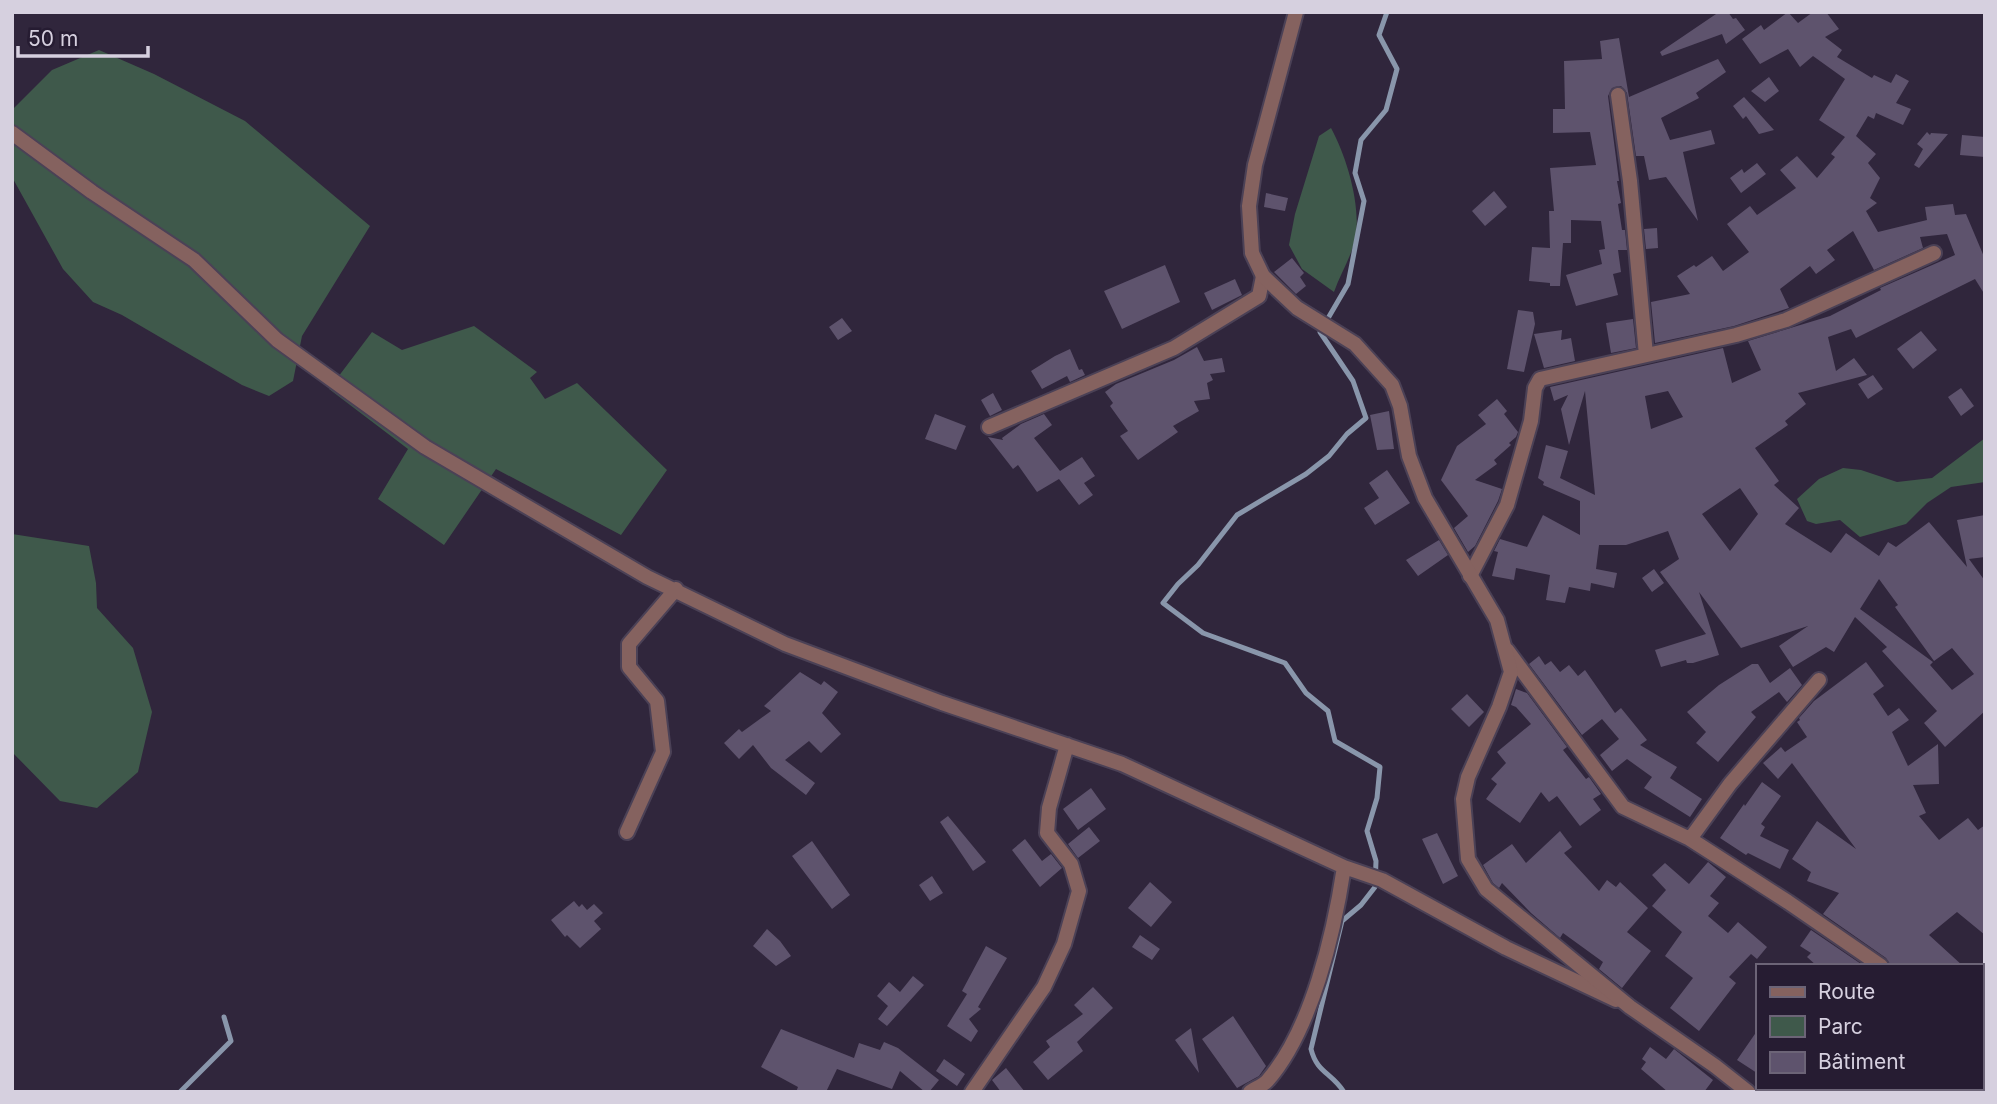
<svg xmlns="http://www.w3.org/2000/svg" width="1997" height="1104" font-family="Inter,sans-serif">
<style>
.green{fill:#3f594b}
.lines{fill:none;stroke-linecap:round;stroke-linejoin:round}
.stream{stroke:#8996ab;stroke-width:5}
.building{fill:#5e536d;fill-rule:evenodd}
.minor-casing{stroke:#4b4156;stroke-width:18}
.tertiary-casing{stroke:#4b4156;stroke-width:18}
.minor{stroke:#85625f;stroke-width:14}
.tertiary{stroke:#85625f;stroke-width:14}
</style>
<rect width="100%" height="100%" fill="#30263c"/>
<path class="green" d="M99,50L154,74L245,121L370,226L302,336L293,381L269,396L242,385L122,315L93,302L63,269L12,177L14,108L52,70Z
M1331,128C1347,157 1362,208 1355,240C1351,257 1340,275 1334,292L1302,269L1289,245L1295,214L1319,136Z
M474,326L537,372L530,378L545,399L577,383L667,470L621,535L496,469L444,545L378,499L408,449L329,389L372,332L402,350Z
M1985,438V482L1951,487L1927,503L1906,524L1860,537L1840,520L1816,524L1807,521L1797,499L1819,479L1843,468L1861,470L1897,482L1932,478Z
M12,534L89,546L96,583L97,608L133,648L152,712L138,772L97,808L60,801L12,752Z"/>
<g class="lines">
<path class="stream" d="M180,1092L231,1041L224,1017
M1344,1092C1331,1072 1317,1073 1311,1049L1342,921L1361,905L1375,887L1376,861L1367,831L1377,798L1380,767L1335,741L1328,711L1306,693L1285,663L1203,633L1163,603L1178,584L1198,565L1237,515L1306,474L1329,456L1347,434L1366,418L1353,381L1320,332L1348,284L1364,201L1355,173L1361,140L1386,110L1397,69L1379,35L1387,12"/>
</g>
<path class="building" d="M1719,12H1728L1733,19L1736,18L1745,30L1726,44L1722,34L1662,56L1660,52Z
M1788,12L1798,23L1813,12H1826L1839,29L1825,37L1842,50L1837,57L1872,78L1874,75L1891,83L1896,74L1909,81L1896,103L1911,109L1903,125L1876,113L1874,119L1868,116L1856,136L1876,154L1868,163L1880,178L1870,198L1877,203L1866,211L1878,232L1927,220L1925,207L1953,204L1955,215L1966,214L1985,259V295L1975,279L1856,338L1851,329L1828,337L1836,371L1854,358L1867,375L1798,393L1806,404L1785,421L1788,425L1755,448L1779,481L1774,485L1799,508L1785,524L1831,553L1846,533L1879,556L1888,542L1896,547L1929,522L1967,567L1957,520L1985,515V557L1969,559L1985,581V711L1945,747L1924,723L1937,711L1882,651L1887,647L1855,617L1834,652L1826,647L1793,667L1779,646L1808,626L1741,648L1699,592L1719,655L1693,663H1687L1686,660L1661,667L1655,650L1706,634L1660,572L1679,559L1668,531L1626,545H1599L1596,569L1617,573L1614,588L1591,583L1590,591L1569,587L1565,603L1546,600L1550,575L1516,568L1514,580L1492,576L1498,552L1494,551L1500,539L1527,547L1543,515L1580,535V501L1543,485L1544,482L1538,478L1546,445L1568,451L1560,478L1595,495L1585,391L1569,445L1561,409L1568,395L1554,401L1550,387L1723,348L1732,383L1761,370L1748,341L1830,316L1881,290L1880,288L1955,255L1947,234L1920,237L1923,248L1874,270L1853,231L1827,250L1835,260L1816,274L1810,266L1780,289L1789,308L1734,326L1655,343L1651,302L1690,294L1677,276L1694,265L1696,267L1712,256L1723,271L1749,252L1727,224L1750,206L1757,215L1796,188L1780,170L1797,156L1817,178L1835,157L1831,154L1845,137L1819,120L1845,79L1813,56L1800,67L1788,49L1760,64L1742,39L1761,25L1764,30ZM1668,391L1683,417L1651,429L1645,396ZM1740,488L1758,514L1730,551L1702,514ZM1879,579L1898,605L1895,607L1934,661L1952,648L1974,674L1952,690L1930,665L1933,662L1860,609Z
M1619,38L1629,97L1718,59L1726,72L1696,93L1699,98L1661,118L1670,140L1711,130L1715,144L1683,152L1698,221L1666,177L1649,180L1644,156H1636L1627,93L1621,86L1612,88L1608,96L1619,181H1617L1621,203L1618,204L1622,230H1625L1627,250H1618L1621,272L1613,274L1618,295L1576,306L1566,275L1602,264L1599,250L1605,249L1601,221L1571,220V243H1563L1560,286H1550V283L1529,281L1532,247L1550,248L1549,211H1554L1550,168L1596,165L1590,132L1553,133V109H1565L1564,61L1602,59L1600,41Z
M1769,77L1779,91L1765,102L1751,91Z
M1744,97L1755,109L1774,130L1759,134L1746,116L1743,119L1733,106Z
M1927,132L1930,135L1931,133L1948,134L1919,168L1914,165L1923,149L1917,144Z
M1962,135L1985,137V157L1960,155Z
M1757,163L1766,174L1741,193L1730,178L1742,169L1744,173Z
M1494,191L1507,207L1485,226L1472,211Z
M1266,193L1288,198L1285,211L1264,207Z
M1657,228L1658,248L1646,249L1644,229Z
M1292,258L1304,273L1300,277L1306,286L1296,294L1274,272Z
M1165,265L1180,302L1122,329L1104,291Z
M1235,279L1242,295L1212,310L1204,293Z
M1518,310L1533,312L1535,324L1524,372L1507,369Z
M842,318L852,331L838,340L829,327Z
M1633,319L1636,348L1611,353L1606,323Z
M1562,330L1561,340L1571,338L1575,361L1544,368L1534,334Z
M1921,331L1937,350L1913,369L1897,349Z
M1197,347L1204,361L1222,358L1225,372L1210,374L1213,380L1207,383L1210,399L1194,401L1199,411L1173,426L1178,432L1138,460L1120,436L1128,431L1110,406L1113,403L1105,392L1116,384L1174,360Z
M1070,349L1079,370L1082,369L1085,375L1070,382L1067,376L1042,389L1031,371L1055,356Z
M1873,375L1883,389L1868,399L1858,384Z
M1961,388L1974,406L1961,416L1948,397Z
M993,393L1002,410L990,416L981,400Z
M1497,399L1507,411L1504,414L1518,432L1516,437L1509,443L1511,445L1494,460L1497,464L1475,480L1502,489L1498,501L1475,546L1468,552L1454,528L1468,516L1441,480L1457,446L1486,424L1478,415Z
M1389,411L1394,449L1377,450L1370,415Z
M935,414L966,426L956,450L925,439Z
M1044,414L1052,425L1034,438L1060,471L1082,457L1095,476L1084,483L1093,495L1079,505L1059,479L1037,492L1018,465L1013,469L988,437L1003,440L1002,438L1021,424Z
M1387,470L1410,503L1375,525L1364,508L1379,498L1369,483Z
M1439,540L1448,555L1418,576L1406,560Z
M1654,569L1664,583L1652,592L1642,578Z
M1539,656L1545,665L1551,661L1560,672L1569,665L1578,676L1585,670L1615,713L1621,708L1647,740L1640,745L1677,767L1670,778L1702,799L1690,817L1644,788L1652,777L1627,759L1612,771L1600,755L1619,739L1602,719L1582,735L1529,664Z
M1866,662L1884,686L1873,694L1888,716L1899,708L1909,720L1892,732L1908,766L1938,744L1939,784L1913,785L1926,813L1919,816L1939,840L1968,818L1978,830L1985,825V935L1957,912L1929,935L1963,966H1891L1886,958L1823,914L1839,893L1807,881L1811,872L1792,859L1817,821L1856,849L1792,763L1778,779L1763,763L1781,747L1785,752L1807,737L1797,722L1800,720L1799,718L1814,701Z
M1752,664H1758L1770,683L1790,668L1802,685L1787,702L1779,692L1751,712L1756,717L1718,762L1696,743L1706,732L1687,712L1719,685Z
M800,672L821,685L824,681L838,692L822,713L841,734L821,753L809,741L785,760L815,783L806,795L771,768L753,745L739,759L724,743L739,729L742,732L771,711L764,706Z
M1516,689L1527,693L1567,747L1563,750L1586,779L1589,777L1601,794L1593,799L1601,810L1580,826L1557,796L1549,802L1541,792L1520,823L1486,799L1497,784L1491,779L1506,763L1497,752L1531,724L1516,707L1511,705Z
M1467,694L1484,712L1469,727L1451,709Z
M1762,782L1781,796L1761,824L1765,827L1760,836L1789,850L1780,869L1748,853L1746,855L1720,838L1744,804L1745,806Z
M1091,788L1106,809L1078,830L1063,809Z
M948,816L986,862L973,871L940,822Z
M1089,827L1100,841L1078,858L1068,844Z
M1560,831L1572,847L1564,853L1599,891L1607,880L1616,887L1620,882L1648,908L1627,932L1651,951L1622,988L1599,969L1603,962L1563,933L1560,938L1531,913L1502,883L1499,888L1493,883L1483,865L1512,844L1526,863Z
M1437,833L1458,876L1443,884L1422,839Z
M1025,839L1042,861L1051,854L1062,868L1040,887L1012,850Z
M812,841L850,895L832,909L792,856Z
M1708,862L1726,877L1710,896L1719,903L1708,916L1728,933L1738,922L1767,947L1757,959L1751,954L1729,977L1736,983L1699,1031L1670,1008L1693,978L1665,956L1682,932L1652,906L1666,890L1652,875L1665,863L1689,884Z
M932,876L943,893L930,901L919,885Z
M1150,882L1172,902L1151,927L1128,908Z
M574,901L579,907L582,904L587,910L594,904L603,913L594,921L601,929L580,948L567,935L565,937L551,920Z
M767,929L780,941L791,956L776,966L753,946Z
M1811,930L1864,966H1817L1807,957L1811,953L1800,946Z
M1140,935L1160,949L1152,960L1132,947Z
M986,946L1007,958L978,1007L981,1009L969,1019L978,1031L971,1042L947,1026L967,994L962,991Z
M913,976L924,985L887,1026L878,1019L888,1006L877,996L889,982L900,992Z
M1093,987L1113,1008L1077,1042L1083,1051L1048,1080L1033,1062L1050,1047L1046,1041L1083,1014L1074,1005Z
M1233,1016L1266,1066L1259,1076L1237,1088L1202,1039Z
M1191,1028L1199,1073L1175,1040Z
M781,1029L854,1058L859,1043L880,1050L884,1042L898,1048L939,1080L929,1092H925L900,1071L892,1089L837,1069L826,1092H796L798,1087L761,1067Z
M1757,1031V1073L1737,1060Z
M1650,1047L1666,1059L1674,1049L1713,1080L1704,1092H1668L1641,1069L1646,1062L1642,1059Z
M944,1059L965,1074L957,1086L936,1071Z
M1006,1068L1025,1092H1001L992,1080Z"/>
<g class="lines">
<defs>
<path id="minor" d="M1618,95L1630,181L1646,355
M12,133L92,192L194,260L277,340L425,447L647,577L785,644L942,703L1122,764L1344,867L1382,880L1506,948L1616,1000
M989,427L1174,348L1259,296L1263,276
M1470,576L1507,505L1531,421L1535,388L1540,379L1736,335L1786,320L1934,253
M1507,650L1623,807L1690,839
M1819,680L1730,784L1690,839L1788,902L1881,966
M627,832L663,752L657,701L629,667V644L676,589
M1981,1035L1985,1038
M972,1092L1044,987L1064,944L1079,891L1071,864L1047,833L1049,808L1067,745
M1250,1092C1256,1088 1264,1085 1268,1080C1312,1029 1334,933 1344,867
M1863,1092L1866,1088"/>
<path id="tertiary" d="M1296,12L1255,165L1249,206L1252,253L1263,276L1297,308L1355,344L1392,385L1400,406L1409,456L1425,498L1497,620L1511,672L1499,707L1468,777L1463,799L1468,859L1486,889L1630,1007L1715,1066L1748,1092"/>
</defs>
<use href="#minor" class="minor-casing"/>
<use href="#tertiary" class="tertiary-casing"/>
<use href="#minor" class="minor"/>
<use href="#tertiary" class="tertiary"/>
</g>
<rect width="1997" height="1104" fill="none" stroke="#d6d0df" stroke-width="28"/>
<rect x="1756" y="964" width="228" height="126" fill="#261c32" stroke="#6c6477" stroke-width="2"/>
<rect x="1770" y="987" width="35" height="10" fill="#85625f" stroke="#6c6477" stroke-width="2"/>
<text x="1818" y="999" font-size="21" fill="#d6d0df">Route</text>
<rect x="1770" y="1016" width="35" height="21" fill="#3f594b" stroke="#6c6477" stroke-width="2"/>
<text x="1818" y="1034" font-size="21" fill="#d6d0df">Parc</text>
<rect x="1770" y="1052" width="35" height="21" fill="#5e536d" stroke="#6c6477" stroke-width="2"/>
<text x="1818" y="1069" font-size="21" fill="#d6d0df">Bâtiment</text>
<path d="M18 46v10h130v-10" fill="none" stroke="#d6d0df" stroke-width="3.5"/>
<text x="28" y="46" font-size="21" fill="#d6d0df" stroke="#261c32" stroke-width="5" paint-order="stroke">50 m</text>
</svg>
